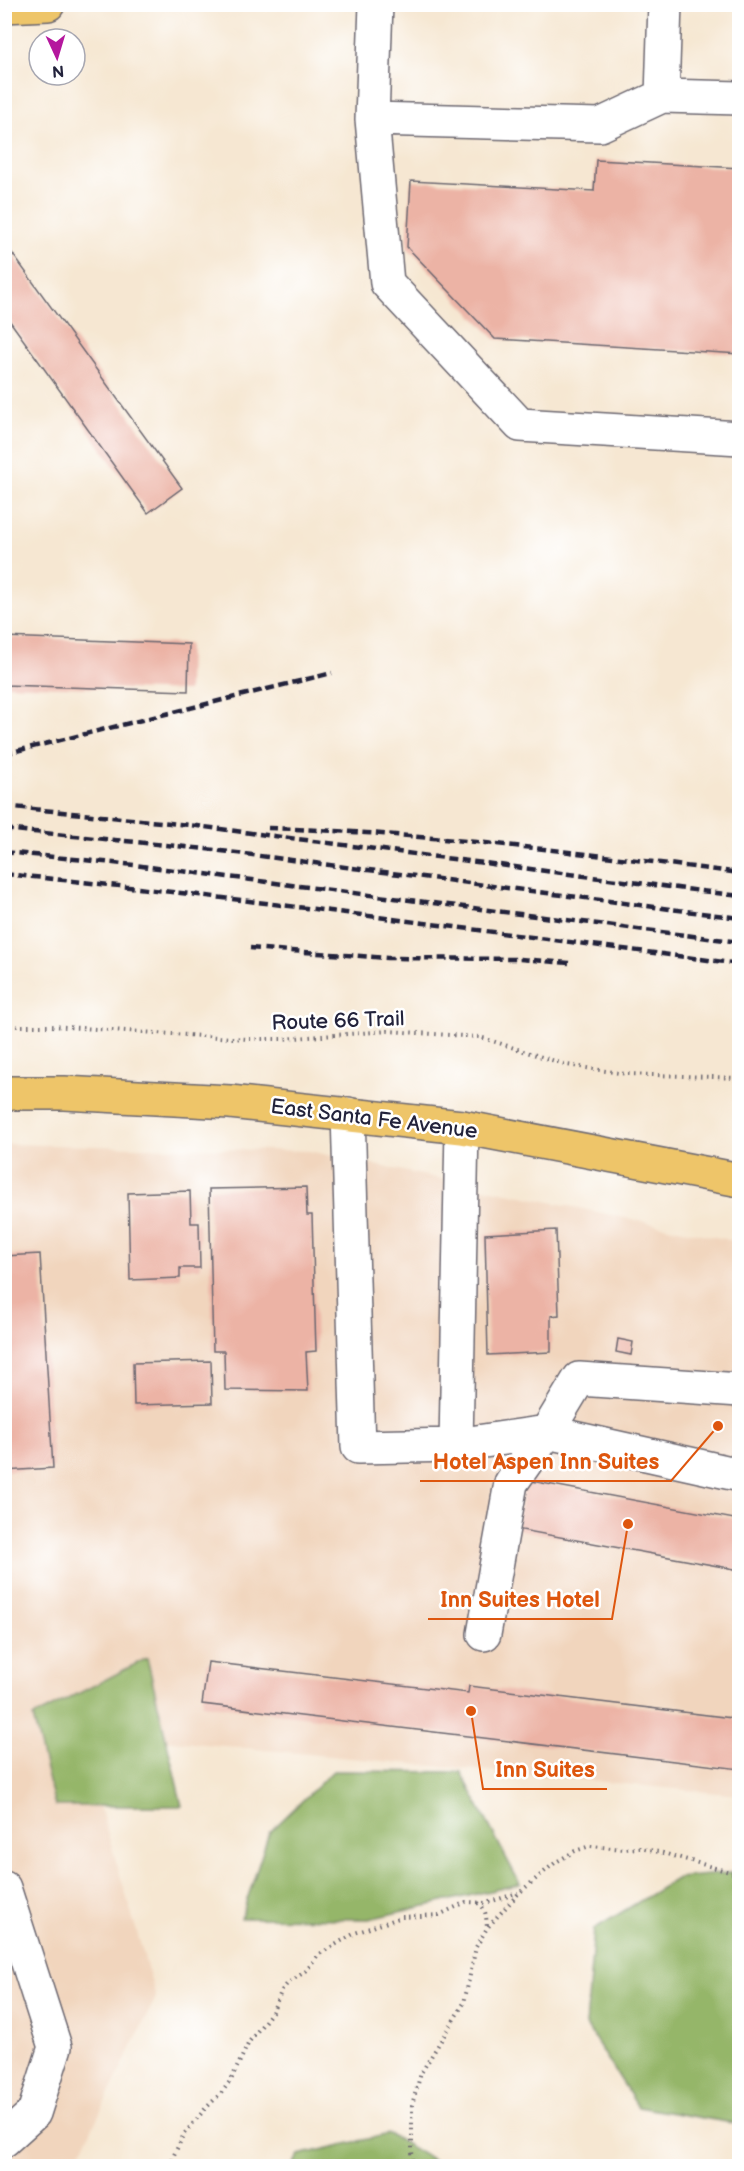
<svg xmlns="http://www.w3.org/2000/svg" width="744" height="2171" font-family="'Balsamiq Sans',sans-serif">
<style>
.built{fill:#f1d5bd}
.forest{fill:#95b669;stroke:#5c6c52;stroke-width:1.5}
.building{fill:#ecb3a5}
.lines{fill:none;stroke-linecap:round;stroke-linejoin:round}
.minor-casing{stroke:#6c6770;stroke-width:36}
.major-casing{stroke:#6c6770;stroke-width:36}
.path{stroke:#6c6770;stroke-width:4;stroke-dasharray:1.5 4.5;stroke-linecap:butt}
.minor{stroke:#fff;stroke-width:33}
.major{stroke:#eec569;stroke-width:33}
.rail{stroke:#22223b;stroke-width:4.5;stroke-dasharray:9 4.5;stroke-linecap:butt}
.labels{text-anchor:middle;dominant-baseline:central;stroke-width:5;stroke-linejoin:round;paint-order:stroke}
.street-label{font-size:21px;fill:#22223b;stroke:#fff}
.leader{fill:none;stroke:#de560e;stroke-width:2}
.callout-dot{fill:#de560e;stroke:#fff;stroke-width:2}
.callout-label{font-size:22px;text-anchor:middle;font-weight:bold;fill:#de560e;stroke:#fff;stroke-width:5;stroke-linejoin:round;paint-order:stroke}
</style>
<rect width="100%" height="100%" fill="#fff"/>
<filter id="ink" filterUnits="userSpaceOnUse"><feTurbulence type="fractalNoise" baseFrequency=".0167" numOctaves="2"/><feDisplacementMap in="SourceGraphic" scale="12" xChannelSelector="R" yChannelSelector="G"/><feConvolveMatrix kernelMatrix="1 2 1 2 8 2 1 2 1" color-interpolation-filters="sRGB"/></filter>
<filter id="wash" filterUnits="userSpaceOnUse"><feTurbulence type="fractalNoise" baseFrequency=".008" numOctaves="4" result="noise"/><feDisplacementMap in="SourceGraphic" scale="24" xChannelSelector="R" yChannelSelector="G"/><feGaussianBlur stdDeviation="1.35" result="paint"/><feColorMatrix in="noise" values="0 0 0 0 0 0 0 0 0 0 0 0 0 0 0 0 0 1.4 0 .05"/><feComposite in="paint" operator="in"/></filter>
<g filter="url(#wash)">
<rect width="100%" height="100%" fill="#f6e7d2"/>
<path class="built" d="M5,1144L309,1151L739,1242V1795L78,1732L156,1997L74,2166H5Z"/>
<path class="forest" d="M147,1658L182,1806H55L33,1717Z
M333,1771L461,1772L520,1884L369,1919L241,1918L269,1833Z
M739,1872V2124L638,2107L586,2025L594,1929L678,1878Z
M389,2134L443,2166H292L299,2155Z"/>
<g id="blocks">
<path class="building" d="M596,160L740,168V354L495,339L407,247L411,181L594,191Z
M4,242L182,488L148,513L4,313Z
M4,637L189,644L188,691L4,685Z
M306,1187L307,1215H312L316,1351L306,1352L308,1391L225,1390L224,1351H213L209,1189Z
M190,1191L191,1223H199L200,1268H180V1278L130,1280L128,1193Z
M556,1230L559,1315L551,1316V1352L488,1355L485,1234Z
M40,1254L53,1468L4,1471V1256Z
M618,1339L633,1342L631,1355L616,1352Z
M211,1361L212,1403L134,1405L133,1363Z
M526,1480L740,1520V1570L516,1529Z
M208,1662L468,1693L469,1686L740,1719V1769L202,1704Z"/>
</g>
</g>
<g filter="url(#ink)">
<use href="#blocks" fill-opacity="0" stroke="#6c6770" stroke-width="1.5"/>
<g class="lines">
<defs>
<path id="minor" d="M376,4L372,119L600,125L662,96L740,98
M662,96L665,4
M372,119L387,283L520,425L740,438
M348,1114L358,1447L456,1445L547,1432L740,1475
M456,1445L462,1127
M484,1634L511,1483L547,1432L579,1379L740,1390
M4,1888L55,2047L34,2113L4,2140"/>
<path id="major" d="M4,6L48,4
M4,1093H64L230,1102L462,1127L740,1180"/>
</defs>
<use href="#minor" class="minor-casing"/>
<use href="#major" class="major-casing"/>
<path class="path" d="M4,1026H51L248,1039H282L388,1031L480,1037L567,1065L626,1074L740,1078
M478,1903C487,1909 486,1918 487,1928
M171,2166L173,2157L184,2134L205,2109L222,2092L231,2080L249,2042L272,2012L282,1990L288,1983L306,1971L318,1955L355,1933L402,1917L439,1915L466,1902L486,1903L518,1893
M414,2166L412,2152V2105L421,2073L464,2003L476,1947L487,1928L519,1893L556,1862L575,1851L590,1846L624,1849L640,1848L663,1853L740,1875"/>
<use href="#minor" class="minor"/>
<use href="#major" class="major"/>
<path class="rail" d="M4,754L332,673
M4,806L189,825L740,896
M268,828C426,833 583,853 740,873
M4,829L206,849L740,918
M4,852L134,865L740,942
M4,874C250,898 495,933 740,964
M250,948L387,958L520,959L569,963"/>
</g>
</g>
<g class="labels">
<g class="street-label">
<text transform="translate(338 1021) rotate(-2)">Route 66 Trail</text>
<text transform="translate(374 1119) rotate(7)">East Santa Fe Avenue</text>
</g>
</g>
<path class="leader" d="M718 1426L671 1481H420M628 1524L612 1619H428M471 1711L483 1789H607"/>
<g class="callout-dot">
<circle cx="718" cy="1426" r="6"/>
<circle cx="628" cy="1524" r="6"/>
<circle cx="471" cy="1711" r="6"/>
</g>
<g class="callout-label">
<text x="546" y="1469">Hotel Aspen Inn Suites</text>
<text x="520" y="1607">Inn Suites Hotel</text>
<text x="545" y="1777">Inn Suites</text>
</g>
<rect width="744" height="2171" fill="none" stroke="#fff" stroke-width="24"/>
<g transform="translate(57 57) rotate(176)"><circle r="28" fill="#ffffff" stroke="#a7a7b1" stroke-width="1.5"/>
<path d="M0-4.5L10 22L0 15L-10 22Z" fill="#b5179e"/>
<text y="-9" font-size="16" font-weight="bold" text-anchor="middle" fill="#22223b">N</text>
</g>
</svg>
